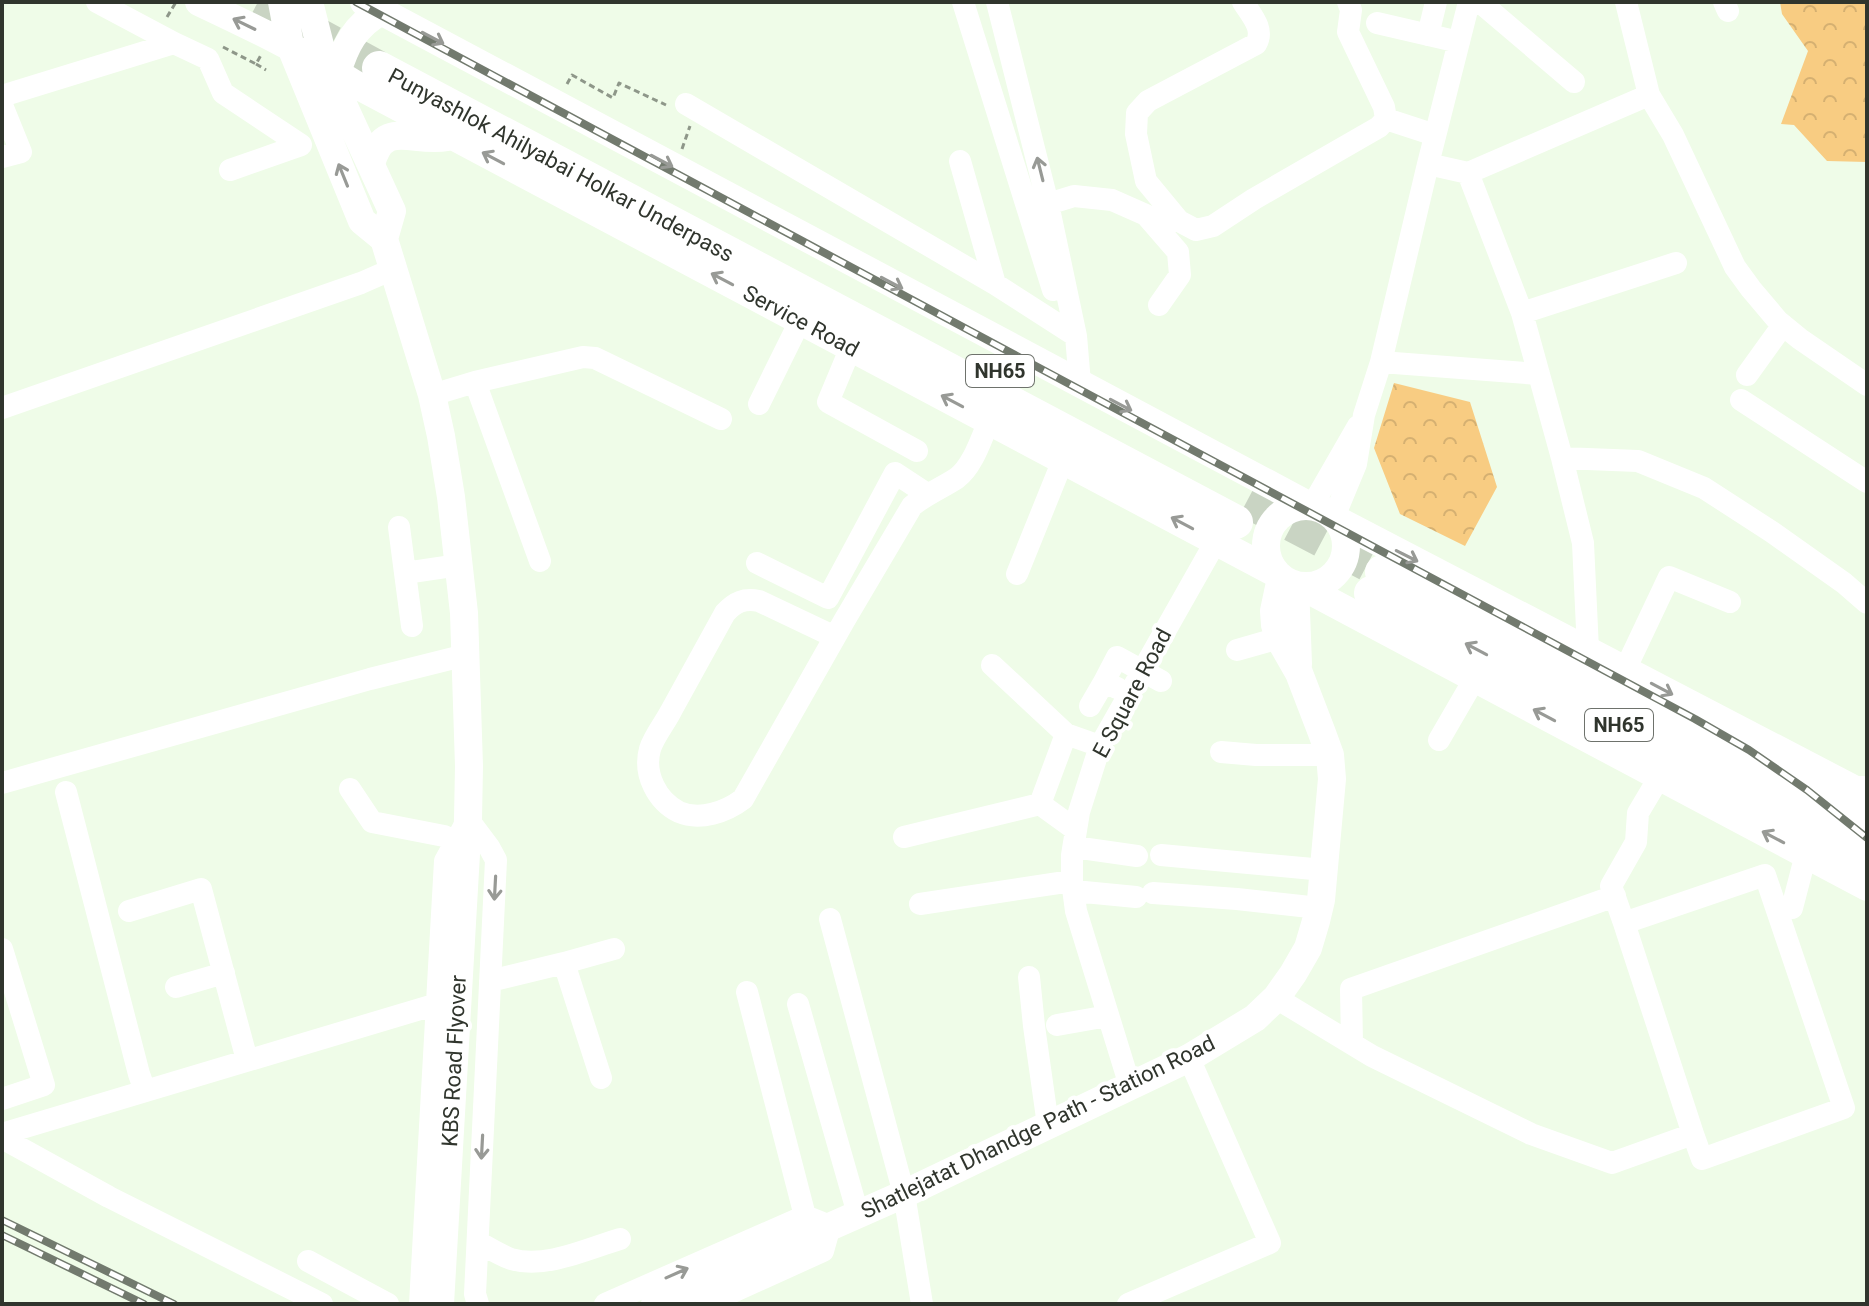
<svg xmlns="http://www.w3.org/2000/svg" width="1869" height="1306" font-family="Roboto,sans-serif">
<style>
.forest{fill:url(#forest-crowns)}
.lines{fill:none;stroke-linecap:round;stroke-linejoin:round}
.highway-tunnel{stroke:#c9d4c3;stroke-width:34;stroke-dasharray:34 17;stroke-linecap:butt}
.path{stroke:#8e9789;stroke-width:3;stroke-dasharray:6 4;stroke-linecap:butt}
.minor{stroke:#fff;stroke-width:22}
.major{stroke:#fff;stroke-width:28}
.highway{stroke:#fff;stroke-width:34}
.rail-casing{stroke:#727a6e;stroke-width:8}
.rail{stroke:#fff;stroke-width:5;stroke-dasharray:15;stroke-linecap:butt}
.oneway{stroke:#989a96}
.labels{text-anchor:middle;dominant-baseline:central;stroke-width:8;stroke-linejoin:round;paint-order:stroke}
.shield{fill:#fff;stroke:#6e726c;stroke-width:2}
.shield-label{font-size:20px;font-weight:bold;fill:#30352d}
.street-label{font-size:22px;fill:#30352d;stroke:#fff}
</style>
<defs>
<pattern id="forest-crowns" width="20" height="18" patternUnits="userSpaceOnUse" patternTransform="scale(2)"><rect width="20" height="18" fill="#f8cc82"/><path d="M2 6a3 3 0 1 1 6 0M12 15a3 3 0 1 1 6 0" fill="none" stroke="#d5b071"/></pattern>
</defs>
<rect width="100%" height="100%" fill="#effce8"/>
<path class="forest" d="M1780,2H1867V162L1827,161L1794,125L1781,124L1808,51L1782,14Z
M1394,383L1470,402L1497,487L1465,546L1400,514L1374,448Z"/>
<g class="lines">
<path class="highway-tunnel" d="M258,2L379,68
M1247,501L1382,572"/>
<path class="path" d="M167,17L176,2
M223,47L256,64L261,55
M256,64L266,70
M567,84L572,75L613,98L619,83L666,105
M682,149L690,126"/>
<path class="minor" d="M963,2L1053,290
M997,2L1048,204L1076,336L1080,383
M1243,2C1251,15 1265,29 1256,44L1148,101L1137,113L1136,134L1146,181L1179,221L1196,230L1213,226L1254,199L1379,127L1386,119L1384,107L1348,32L1351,10L1348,2
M1480,2L1574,82
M1626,2L1649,95L1673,135L1735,267L1751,289L1778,321L1800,339L1867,385
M1724,2L1728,11
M1377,23L1459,42
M1428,35L1436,2
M174,43L208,59L223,93L301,145L230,170
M2,96L174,43L97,2
M686,104L995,284L1076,336
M2,105L21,152L2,157
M1386,119L1435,135
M960,161L995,284
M1428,164L1468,173L1522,313L1562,458L1583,543L1588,650
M1468,173L1649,95
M1048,204L1074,196L1112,200L1146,215L1178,252L1180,275L1159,305
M1522,313L1676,263
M851,347L828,402L917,451
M1381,362L1539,374
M1747,375L1783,325
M475,382L540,561
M432,395L475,382L583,357L595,358L721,419
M1741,400L1867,482
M759,404L800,321
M2,408L361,283L393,269
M1562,458L1638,461L1704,488L1772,532L1844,583L1867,603
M1312,506L1358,426
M1334,517L1356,464L1364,415L1381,362L1428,164L1469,2
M399,527L405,573
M757,563L828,598L895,473L927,494
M1017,574L1063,460
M412,626L405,573L459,565
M835,637L759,601C744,598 735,602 725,613C707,646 689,678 671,711C665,723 654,736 650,749C643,774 657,801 679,812C700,821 726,812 743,799L844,621L912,506C926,494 942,488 957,478C973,466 981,439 989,421
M1237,650L1279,638
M992,665L1066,734
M1625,670L1669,577L1730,602
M1104,682L1117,657L1161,681
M1090,706L1104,682L1117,688
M1439,740L1475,678
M1221,752L1256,755H1330
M2,783L370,679L466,655
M350,789L372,822L444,836L455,841
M66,792L139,1074L145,1091
M1076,830L1040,804L1066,734L1100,746
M904,837L1040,804
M1074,847L1137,856
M1161,855L1324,870
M1074,891L1136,897
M1153,893L1237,899L1319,908
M920,904L1072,881
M1792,908L1806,854
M129,911L201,889L247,1060
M830,919L904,1194L922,1304
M1624,923L1693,1134
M2,949L44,1085L2,1099
M564,963L614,949
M1029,977L1034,1026L1048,1125
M490,981L564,963L601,1078
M176,987L224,973
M747,992L805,1216
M1276,998L1372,1056L1531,1134L1612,1163L1693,1134L1702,1159L1844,1108L1765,875L1624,923L1611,886L1636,842L1638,813L1660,776
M798,1004L858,1214
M1057,1025L1108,1016
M1352,1044L1351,989L1615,896
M1130,1086L1076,911L1072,881V855L1079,812L1100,746L1216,541
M2,1134L437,1004
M2,1138L109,1197L322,1304
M478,1242C489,1248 500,1255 511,1259C545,1269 587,1249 620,1239
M308,1261L388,1304
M420,1304L445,861L468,819L489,847L496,860L475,1294L478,1304
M605,1304L805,1216L830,1226L823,1251L706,1304
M1128,1304L1270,1243L1189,1058"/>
<path class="major" d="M199,2C252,27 304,52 353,83L1275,573
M282,2L290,45L362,221L384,239L432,395L441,436L451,497L464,613L469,766L468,819L440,1304
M309,2L325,65L392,211L384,239
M364,2L1310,506
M337,73C345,46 355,25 382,11
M371,164C384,117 413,144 447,137
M1266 546a40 40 0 1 1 80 0a40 40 0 1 1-80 0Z
M1337,520L1867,796
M1295,585L1298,664
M1303,587L1867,887
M655,1304L904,1194L1189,1058L1255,1018L1276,998L1293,974L1308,948L1316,921L1321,900L1332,779L1330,755L1322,733L1299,673L1279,638L1275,625L1274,611L1281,578"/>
<path class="highway" d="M379,68L1236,522
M1382,572L1867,827
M1371,593L1867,856
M1862,793L1867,798"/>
<defs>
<path id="rail" d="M356,2L1695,719L1749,750L1807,790L1867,838
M2,1220L174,1304
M2,1235L144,1304"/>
</defs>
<use href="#rail" class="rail-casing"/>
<use href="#rail" class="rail"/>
</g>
<defs><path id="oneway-shaft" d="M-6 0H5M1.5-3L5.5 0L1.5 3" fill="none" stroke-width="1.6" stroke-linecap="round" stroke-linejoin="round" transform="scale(2)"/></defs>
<g class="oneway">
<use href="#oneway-shaft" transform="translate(244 24) rotate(-154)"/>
<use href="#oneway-shaft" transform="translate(433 38) rotate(28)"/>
<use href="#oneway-shaft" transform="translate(493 158) rotate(-152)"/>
<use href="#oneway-shaft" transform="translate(662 161) rotate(28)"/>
<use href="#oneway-shaft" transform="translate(1040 169) rotate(-104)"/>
<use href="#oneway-shaft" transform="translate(343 175) rotate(-112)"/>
<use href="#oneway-shaft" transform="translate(722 279) rotate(-152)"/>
<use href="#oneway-shaft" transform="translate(892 283) rotate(28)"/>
<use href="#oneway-shaft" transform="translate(952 401) rotate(-152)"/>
<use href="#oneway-shaft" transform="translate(1121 405) rotate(28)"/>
<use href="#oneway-shaft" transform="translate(1182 523) rotate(-152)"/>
<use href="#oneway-shaft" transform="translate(1407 556) rotate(27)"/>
<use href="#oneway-shaft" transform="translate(1476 649) rotate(-152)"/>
<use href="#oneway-shaft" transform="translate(1662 689) rotate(28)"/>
<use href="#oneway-shaft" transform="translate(1544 715) rotate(-152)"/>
<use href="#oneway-shaft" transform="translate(1773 837) rotate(-152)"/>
<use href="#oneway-shaft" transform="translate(495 888) rotate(93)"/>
<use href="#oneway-shaft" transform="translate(482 1147) rotate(93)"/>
<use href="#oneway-shaft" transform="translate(677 1273) rotate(-24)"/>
</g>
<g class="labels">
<g class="shield">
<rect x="966" y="355" width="68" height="32" rx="6"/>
<rect x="1585" y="709" width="68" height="32" rx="6"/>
</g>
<g class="shield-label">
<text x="1000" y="371">NH65</text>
<text x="1619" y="725">NH65</text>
</g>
<g class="street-label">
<text transform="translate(561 165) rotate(28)">Punyashlok Ahilyabai Holkar Underpass</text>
<text transform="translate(801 321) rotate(28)">Service Road</text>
<text transform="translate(1132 693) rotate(-62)">E Square Road</text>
<text transform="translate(454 1061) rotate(-87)">KBS Road Flyover</text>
<text transform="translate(1038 1127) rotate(-26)">Shatlejatat Dhandge Path - Station Road</text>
</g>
</g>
<rect width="1869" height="1306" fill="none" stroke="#30352d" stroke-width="8"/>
</svg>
